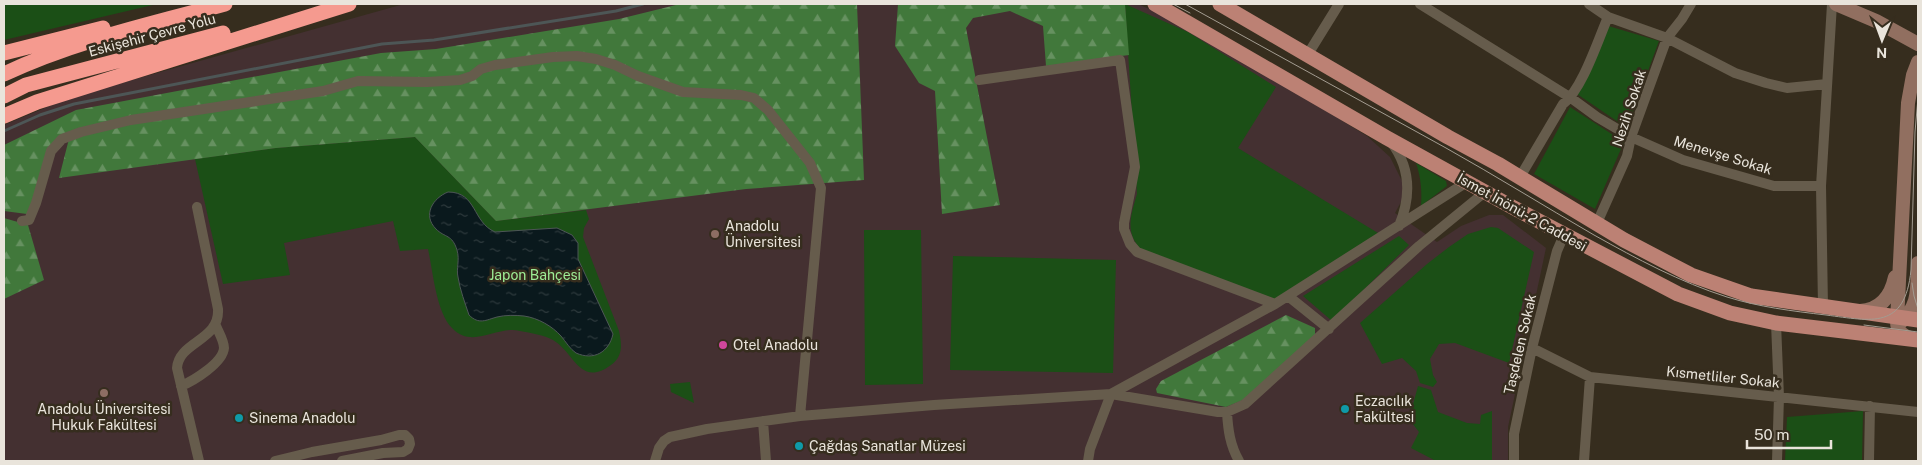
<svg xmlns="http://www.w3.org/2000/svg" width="1922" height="465" font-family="'Public Sans',sans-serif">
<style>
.education{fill:#443031}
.green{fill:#1b4f16}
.forest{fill:url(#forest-firs)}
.water{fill:url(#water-ripples);stroke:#4d5656}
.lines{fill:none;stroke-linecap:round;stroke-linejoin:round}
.stream{stroke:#4d5656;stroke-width:3}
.street{stroke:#665c4c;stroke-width:10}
.secondary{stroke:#916f60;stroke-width:14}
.primary{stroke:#bc8174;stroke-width:15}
.highway{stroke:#f59a8f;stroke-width:15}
.tram{stroke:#a39c91;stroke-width:1}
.education-dot{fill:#8d6e63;stroke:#362d1e;stroke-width:2}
.hotel-dot{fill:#d1479c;stroke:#362d1e;stroke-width:2}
.culture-dot{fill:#0f9aa8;stroke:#362d1e;stroke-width:2}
.labels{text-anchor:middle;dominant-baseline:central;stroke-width:5;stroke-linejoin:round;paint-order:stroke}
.street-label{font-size:14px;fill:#e9e4db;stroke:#362d1e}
.poi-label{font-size:14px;fill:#e9e4db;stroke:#362d1e;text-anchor:start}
.park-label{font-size:14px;fill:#9eec95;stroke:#362d1e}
</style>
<defs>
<pattern id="forest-firs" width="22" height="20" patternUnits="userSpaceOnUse" patternTransform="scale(1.25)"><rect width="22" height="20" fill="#41783b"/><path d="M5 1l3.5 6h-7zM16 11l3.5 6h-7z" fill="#669160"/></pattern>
<pattern id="water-ripples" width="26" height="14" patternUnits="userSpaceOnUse" patternTransform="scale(1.25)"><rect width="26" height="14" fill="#0a191d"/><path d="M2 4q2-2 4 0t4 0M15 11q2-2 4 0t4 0" fill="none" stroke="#2e3a3d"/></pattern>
</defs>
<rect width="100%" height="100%" fill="#362d1e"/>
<path class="education" d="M404,4H1138L1189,27L1367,136L1390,157L1403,183V198L1395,213L1437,242L1461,226L1489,215H1503L1546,248L1508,427V461H4V125L71,97Z"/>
<path class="green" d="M4,4H157L4,40Z
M1125,4L1188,32L1276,87L1238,148L1378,233L1275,299L1142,250C1124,233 1131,215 1137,194Z
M1605,25L1659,41L1627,128L1577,94Z
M1570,107L1624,142L1595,209L1534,174Z
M415,137L496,221L586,210L589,219L584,228L583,237L619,331C622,345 623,356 611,365C580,388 574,352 553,340C544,335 531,333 520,331C497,325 473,350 452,328C436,312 433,271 428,249L400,251L393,221L284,243L290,275L223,284L195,159L276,148Z
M1416,163L1446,181L1447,186L1421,206C1422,190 1421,178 1416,163Z
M1491,227L1498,228L1534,252L1509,363L1455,343L1439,344L1430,359L1433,375L1437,382L1433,387L1420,383L1416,371L1402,358L1382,364L1360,323L1427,264L1449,247L1468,234Z
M864,230H921L923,384L865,385Z
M1399,236L1409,245L1332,321L1303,296Z
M953,256L1116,260L1113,373L950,370Z
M690,382L694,403L671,392L670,384Z
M1418,386L1431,390L1438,412L1467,423L1480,424L1481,415L1492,411V461H1436L1411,448L1419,432L1409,419Z
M1863,411L1862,461H1785L1787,417Z"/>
<path class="forest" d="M680,4H857L864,180L746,189L496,221L415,137L276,148L59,178L71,131L59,138L27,214L4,211V145L76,110L381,53L436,49L619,19Z
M898,4H1125L1129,55L1046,66L1043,26L1010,11L973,18L966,28L1000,205L942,214L935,91L919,83L895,46Z
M4,218L28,225L44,280L4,299Z
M1286,315L1315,328V338L1248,398L1226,407L1157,393L1156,389L1161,381Z"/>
<path class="water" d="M448,192C477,192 472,222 495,232L557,228L572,235L578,243V259L613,334C609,352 594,361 576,353C570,349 566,342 561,336C552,326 538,318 524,316C515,315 505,315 497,317C486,320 479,325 469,315C465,303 460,290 458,277C456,269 460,260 457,250C452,234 445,238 436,229C422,215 433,198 448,192Z"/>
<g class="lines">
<path class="stream" d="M4,131L40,115L74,104L382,44L434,40L616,11L643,4"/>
<path class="street" d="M1420,4L1571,98L1597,117L1631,137L1683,160L1774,186H1821
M1589,4L1608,17L1667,38L1735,73L1766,83L1787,88L1827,84
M1308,54L1339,4
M979,80L1120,60L1135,167L1124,223V229L1130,244L1137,252L1275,304
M1391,142C1411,168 1411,197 1399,226
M1520,177L1563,104C1582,90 1598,40 1608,17
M197,207L218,309C220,341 179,341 177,368L199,461
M22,221L29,220L36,203L51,151L62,139L81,132L131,120L323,91L358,81L427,82L460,80L472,76L481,69L495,65L553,57L577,56L596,59L615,65L638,76L683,92L741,95L754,98L768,110L810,163L821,188L800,416
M1597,223L1627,156L1631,137L1667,38L1682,19L1691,4
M1288,296L1329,329
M1823,307L1821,186L1832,4
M1776,323L1779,397L1777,461
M1532,348L1590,377L1918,412
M181,386C193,381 223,363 224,348C224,341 219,333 216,326
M1111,394L1275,304L1467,182
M1227,412C1228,430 1230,445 1239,461
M763,421L766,461
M275,461L312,452L381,440L399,435H405L409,439L410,444L408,449L403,452L383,453L342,461
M655,461L659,448L664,441L670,437L707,429L800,416L934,405L1111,394L1218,412H1227L1245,404L1419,246L1485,192
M1088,461L1090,449L1111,394
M1514,461V434L1532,348L1557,251L1564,235
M1584,461L1590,377
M1869,461L1870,406"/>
<path class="secondary" d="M1836,4L1876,21L1918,44
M1860,311C1881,310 1891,296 1895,277
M1899,324C1920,306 1917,289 1918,263
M1912,339C1902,335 1897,332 1897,321L1908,103L1913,75L1918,62"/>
<path class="primary" d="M1155,4L1387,138L1514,208L1678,294L1730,313L1776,323L1918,340
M1220,4L1448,137L1498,164L1624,240L1691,275L1751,296L1918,320"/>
<path class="highway" d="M4,53L103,28
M4,74C74,41 151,24 225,4
M4,96L26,85L223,33
M4,116L37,102L349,4"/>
<path class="tram" d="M1173,4L1190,13
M1185,4C1272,52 1359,100 1446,148C1496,176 1544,206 1594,235C1637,259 1680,282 1727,297C1759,307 1792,311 1826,315C1872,321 1905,330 1911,270L1915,132L1918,98
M1912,283L1914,296L1918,309
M1864,325L1918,332"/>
</g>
<g class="education-dot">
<circle cx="715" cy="234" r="5"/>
<circle cx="104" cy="393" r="5"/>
</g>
<circle class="hotel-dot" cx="723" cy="345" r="5"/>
<g class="culture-dot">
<circle cx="1345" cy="409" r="5"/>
<circle cx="239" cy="418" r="5"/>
<circle cx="799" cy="446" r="5"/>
</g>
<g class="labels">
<g class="street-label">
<text transform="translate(152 35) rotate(-15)">Eskişehir Çevre Yolu</text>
<text transform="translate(1629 108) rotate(-72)">Nezih Sokak</text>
<text transform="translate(1723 155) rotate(17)">Menevşe Sokak</text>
<text transform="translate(1522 212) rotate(29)">İsmet İnönü-2 Caddesi</text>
<text transform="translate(1520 344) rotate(-77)">Taşdelen Sokak</text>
<text transform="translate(1723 377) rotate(6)">Kısmetliler Sokak</text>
</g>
<g class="poi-label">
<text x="725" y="226">Anadolu<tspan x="725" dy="16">Üniversitesi</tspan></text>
<text x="733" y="345">Otel Anadolu</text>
<text x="1355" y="401">Eczacılık<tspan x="1355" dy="16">Fakültesi</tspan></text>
<text x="104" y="409" text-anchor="middle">Anadolu Üniversitesi<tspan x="104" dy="16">Hukuk Fakültesi</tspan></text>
<text x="249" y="418">Sinema Anadolu</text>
<text x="809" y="446">Çağdaş Sanatlar Müzesi</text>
</g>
<g class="park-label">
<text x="535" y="275">Japon Bahçesi</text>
</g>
</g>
<rect width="1922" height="465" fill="none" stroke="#e9e4db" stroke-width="10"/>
<g transform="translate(1882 40) rotate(181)" stroke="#362d1e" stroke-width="4" paint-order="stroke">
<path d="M0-4L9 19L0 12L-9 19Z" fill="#e9e4db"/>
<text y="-8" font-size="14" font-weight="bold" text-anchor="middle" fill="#e9e4db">N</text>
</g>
<path d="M1747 440v8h84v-8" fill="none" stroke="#e9e4db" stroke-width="2.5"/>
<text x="1754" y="440" font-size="15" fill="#e9e4db" stroke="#362d1e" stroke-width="4" paint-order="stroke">50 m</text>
</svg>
